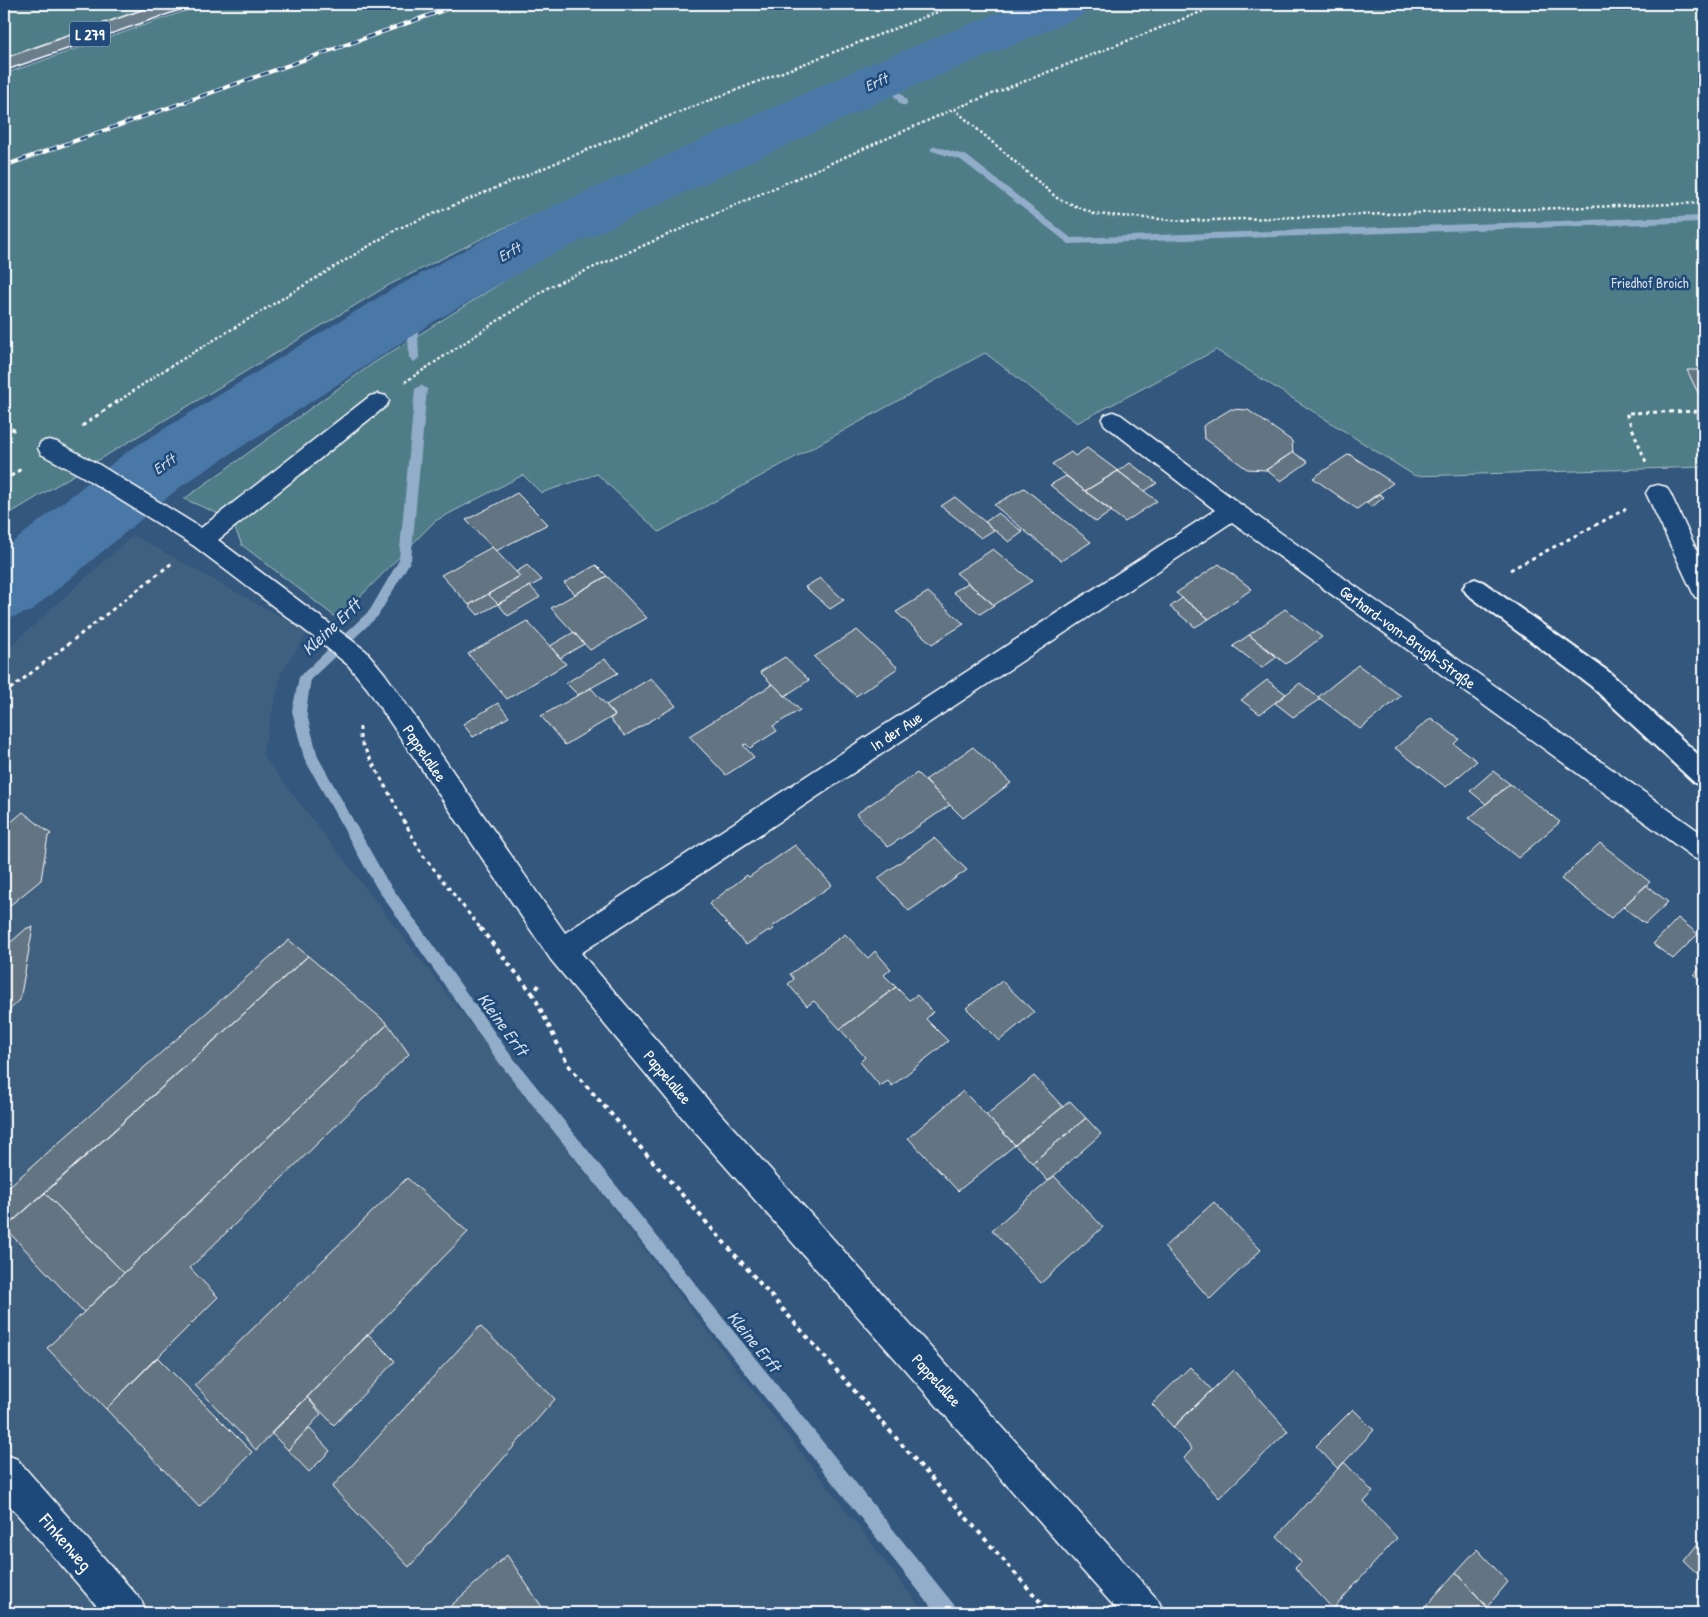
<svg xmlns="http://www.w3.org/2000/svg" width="1708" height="1617" font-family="'Patrick Hand',sans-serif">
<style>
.built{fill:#41607f}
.green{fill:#4f7d87;stroke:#a7bec3}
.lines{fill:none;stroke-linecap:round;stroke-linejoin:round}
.stream{fill:#92adca;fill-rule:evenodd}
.river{fill:#4a77a6;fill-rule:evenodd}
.building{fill:#637583;stroke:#fff}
.service-casing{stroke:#fff;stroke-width:4}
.minor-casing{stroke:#fff;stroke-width:3}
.primary-casing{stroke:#fff;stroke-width:3}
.path-far2{stroke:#fff;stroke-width:2.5;stroke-dasharray:2.5 2.5;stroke-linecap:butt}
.path-far1{stroke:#fff;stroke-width:3;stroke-dasharray:4 4;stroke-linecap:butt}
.path{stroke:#fff;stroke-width:4;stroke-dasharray:4.5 4.5;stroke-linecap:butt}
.service{fill:#1f4a7a;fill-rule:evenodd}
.minor{fill:#1f4a7a;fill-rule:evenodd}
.primary{fill:#6b7e8b;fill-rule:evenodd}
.rail-casing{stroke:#fff;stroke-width:4}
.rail{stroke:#1f4a7a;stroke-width:2.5;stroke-dasharray:8;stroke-linecap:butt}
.labels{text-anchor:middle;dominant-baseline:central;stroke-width:5;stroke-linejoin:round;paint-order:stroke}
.far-park-label{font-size:14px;fill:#d3dee1;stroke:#1f4a7a}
.shield{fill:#1f4a7a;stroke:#bcc9d7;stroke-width:1}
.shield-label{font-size:15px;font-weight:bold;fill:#fff}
.far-water-label{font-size:15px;font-style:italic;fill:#d2dde9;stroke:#1f4a7a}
.street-label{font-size:16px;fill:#fff;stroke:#1f4a7a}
.water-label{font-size:18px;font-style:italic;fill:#d2dde9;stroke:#1f4a7a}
.near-street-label{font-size:19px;fill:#fff;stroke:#1f4a7a}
</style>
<rect width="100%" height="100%" fill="#33577d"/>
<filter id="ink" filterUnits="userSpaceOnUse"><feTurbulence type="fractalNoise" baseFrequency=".02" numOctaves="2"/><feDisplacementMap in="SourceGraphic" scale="10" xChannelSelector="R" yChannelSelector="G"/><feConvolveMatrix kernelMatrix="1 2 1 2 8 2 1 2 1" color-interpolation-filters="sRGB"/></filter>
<g filter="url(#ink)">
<path class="built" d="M133,535L308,632L282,671L262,754L925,1613H4V652Z"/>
<path class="green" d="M4,4H161L4,60Z
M205,4H1045L497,231L389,285L4,517V74Z
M1082,4H1704V467L1415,476L1216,350L1077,423L985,353L659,532L597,474L541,493L523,475L435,521L338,619L242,545L231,519L184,499L372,364L544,256L910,73Z"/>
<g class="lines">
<path class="stream" d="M885,75L888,76L907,101V105H901L882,80L881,78Z
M935,146L967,156L1071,238L1704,216V222L1069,244L961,160L932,151L930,149Z
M412,303L417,306L419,358L414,362L409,358L407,306Z
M421,385L427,389L411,560L378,616L311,679L306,711L318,757L386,879L507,1050L955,1606L957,1613H936L497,1060L376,887L304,758L292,711L299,677L370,610L399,560L415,389Z"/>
<path class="river" d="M1019,4H1092L1084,15L905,90L549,256L435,321L180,487L31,611L4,620V549L128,451L389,291L505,228L865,66Z"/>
</g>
<path class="building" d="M1702,368H1704V401H1702L1687,370H1702Z
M1231,409L1248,410L1292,441L1293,452L1266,470L1247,469L1204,438L1203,426Z
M1087,448L1118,471L1085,491L1052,464L1071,452L1075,456Z
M1293,452L1308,462L1281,481L1266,470Z
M1349,454L1393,483L1357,509L1313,478Z
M1130,463L1157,483L1145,491L1118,471Z
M1118,471L1157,501L1125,522L1085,491Z
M1066,476L1085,491L1112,511L1096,522L1050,485Z
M1024,488L1091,542L1061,561L994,505Z
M517,493L548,524L496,551L466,520Z
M1379,494L1384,497L1372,507L1366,503Z
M955,497L985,522L994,530L981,538L941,506Z
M998,513L1023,532L1009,542L985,522Z
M492,547L520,576L469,605L441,575Z
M993,549L1032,581L994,605L956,573Z
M1219,564L1252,589L1209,619L1176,593Z
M527,565L542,580L498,604L488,594L520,576L516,572Z
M596,565L607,576L575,594L564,583Z
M607,576L647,618L590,650L551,608Z
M820,578L844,600L830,609L805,587Z
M968,583L994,605L980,614L953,592Z
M530,586L540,597L508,616L498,604Z
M928,592L964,624L932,644L896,612Z
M488,594L498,604L478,615L469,605Z
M1182,598L1209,619L1195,627L1170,607Z
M1285,609L1322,637L1286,664L1249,635Z
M527,621L566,664L507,699L468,654Z
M857,630L898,668L856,696L814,657Z
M574,632L584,644L560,658L550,646Z
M1249,635L1277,657L1262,668L1233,646Z
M785,657L809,680L785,696L773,684L770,686L771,683L760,672Z
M605,659L618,673L578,695L566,683Z
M1358,665L1401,696L1360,729L1318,697Z
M651,678L676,706L625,736L610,719L615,715L606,705Z
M1267,680L1286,694L1260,714L1241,700Z
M1300,683L1320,699L1293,717L1275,703Z
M773,684L800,710L773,726L777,731L750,748L746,744L743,745L754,757L726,775L689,736Z
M591,688L615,715L565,745L541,716Z
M498,703L509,717L473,737L463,724Z
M1431,718L1459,739L1454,744L1477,761L1446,787L1395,748Z
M973,747L1011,783L963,818L925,780Z
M1493,771L1510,784L1486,804L1470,791Z
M917,773L950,805L888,847L856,814Z
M1510,784L1560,822L1518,858L1469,818Z
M23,812L51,834L48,836L41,880L8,907L4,905V828Z
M934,838L967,870L909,911L878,878Z
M1600,843L1650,882L1611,918L1561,879Z
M795,845L832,885L772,927L774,929L770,932L769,930L746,945L709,904L747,875L749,877Z
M1646,885L1668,902L1645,924L1623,907Z
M1678,918L1698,934L1673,959L1653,944Z
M33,927L20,1000L4,1015V948L27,928Z
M845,934L868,958L875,951L891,969L884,975L896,987L840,1029L814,1001L807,1006L788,984L794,979L790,974Z
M289,940L308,956L5,1228L4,1191Z
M308,956L388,1024L124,1273L45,1193Z
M1704,964V983L1694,975Z
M1002,981L1034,1012L999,1041L966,1008Z
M896,987L909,1000L917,995L933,1012L926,1019L948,1041L892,1086L888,1081L880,1086L860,1062L865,1057L840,1029Z
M388,1024L409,1054L190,1268L218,1297L106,1409L47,1348L124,1273Z
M1034,1076L1063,1107L1015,1145L986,1115Z
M963,1091L1015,1145L958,1191L908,1138Z
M1070,1101L1086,1118L1032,1163L1015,1145Z
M1086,1118L1101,1134L1048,1181L1032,1163Z
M1054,1176L1103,1227L1041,1283L992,1230Z
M407,1178L468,1232L256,1450L195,1385Z
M45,1193L124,1273L84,1312L5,1228Z
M1214,1202L1261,1250L1210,1299L1164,1247Z
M480,1326L555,1399L409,1567L332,1487Z
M368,1334L395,1361L334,1425L307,1397Z
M157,1357L252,1452L199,1507L106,1409Z
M1190,1367L1212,1390L1173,1427L1152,1404Z
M1233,1370L1288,1431L1219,1498L1184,1458L1192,1449L1173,1427Z
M307,1397L321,1414L288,1450L271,1433Z
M1353,1409L1374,1430L1338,1469L1316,1446Z
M309,1428L330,1451L309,1472L288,1450Z
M1344,1462L1373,1492L1364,1502L1397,1538L1333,1609L1295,1568L1301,1562L1277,1536Z
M1704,1536V1580L1684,1561Z
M1477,1549L1508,1582L1487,1607L1456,1572Z
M507,1555L546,1613H443Z
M1456,1572L1487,1607L1493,1613H1420Z"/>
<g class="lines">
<defs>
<path id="service" d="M1475,579L1483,582L1609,672L1704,760V786L1695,783L1591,686L1467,594L1463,588L1467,582Z"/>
<path id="minor" d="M378,394L386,396L389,401L386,406L218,540L366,651L385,674L565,933L1215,510L1105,425L1102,420L1105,415L1113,412L1121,415L1240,504L1704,835V862L1694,858L1232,522L581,953L708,1100L1158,1600L1164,1613H1120L686,1122L551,960L367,688L348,665L315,638L194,546L82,476L41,454L38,448L41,442L49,440L57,442L98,464L201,528L370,396Z
M1658,485L1666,487L1670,493L1704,566V600L1695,597L1692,591L1646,493L1650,487Z
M4,1454L17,1459L141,1600L147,1613H103L4,1499Z"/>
<path id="primary" d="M161,4H186L183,8L4,70V59Z"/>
</defs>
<use href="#service" class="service-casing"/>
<use href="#minor" class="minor-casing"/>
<use href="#primary" class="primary-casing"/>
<path class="path-far2" d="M954,109L1057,198L1094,214L1185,221L1704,203
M405,382L549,287L954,109L1221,4
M116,403L158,374L397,229L659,120L958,4"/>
<path class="path-far1" d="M4,425L18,432
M82,426L118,401
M1646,462L1626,413L1704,411
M4,481L21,469
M1510,570L1626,509
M4,694L172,563
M360,727V740L422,854L481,929"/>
<path class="path" d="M480,928L533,994
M539,985L533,994L568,1065L1050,1613"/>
<use href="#service" class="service"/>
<use href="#minor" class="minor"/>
<use href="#primary" class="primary"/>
<defs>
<path id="rail" d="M4,166L461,4"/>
</defs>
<use href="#rail" class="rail-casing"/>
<use href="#rail" class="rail"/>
</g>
</g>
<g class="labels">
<g class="far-park-label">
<text x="1650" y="282">Friedhof Broich</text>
</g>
<rect class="shield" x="70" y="21.5" width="40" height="25" rx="4"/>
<g class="shield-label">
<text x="90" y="34">L 279</text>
</g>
<g class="far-water-label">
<text transform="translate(876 82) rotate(-24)">Erft</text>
<text transform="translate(509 252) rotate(-29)">Erft</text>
<text transform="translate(164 464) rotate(-34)">Erft</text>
</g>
<g class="street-label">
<text transform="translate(1408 637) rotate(36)">Gerhard-vom-Brugh-Straße</text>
<text transform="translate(896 731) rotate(-33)">In der Aue</text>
<text transform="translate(425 753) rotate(56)">Pappelallee</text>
<text transform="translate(668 1077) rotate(50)">Pappelallee</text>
<text transform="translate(937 1380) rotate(48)">Pappelallee</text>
</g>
<g class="water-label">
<text transform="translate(331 627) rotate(-43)">Kleine Erft</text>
<text transform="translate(503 1024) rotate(54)">Kleine Erft</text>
<text transform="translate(754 1341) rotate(51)">Kleine Erft</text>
</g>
<g class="near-street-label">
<text transform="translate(66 1542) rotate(49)">Finkenweg</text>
</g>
</g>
<rect width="1708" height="1617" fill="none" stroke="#1f4a7a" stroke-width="20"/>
<rect x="10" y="10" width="1688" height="1597" fill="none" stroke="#fff" stroke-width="2" filter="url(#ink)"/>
</svg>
